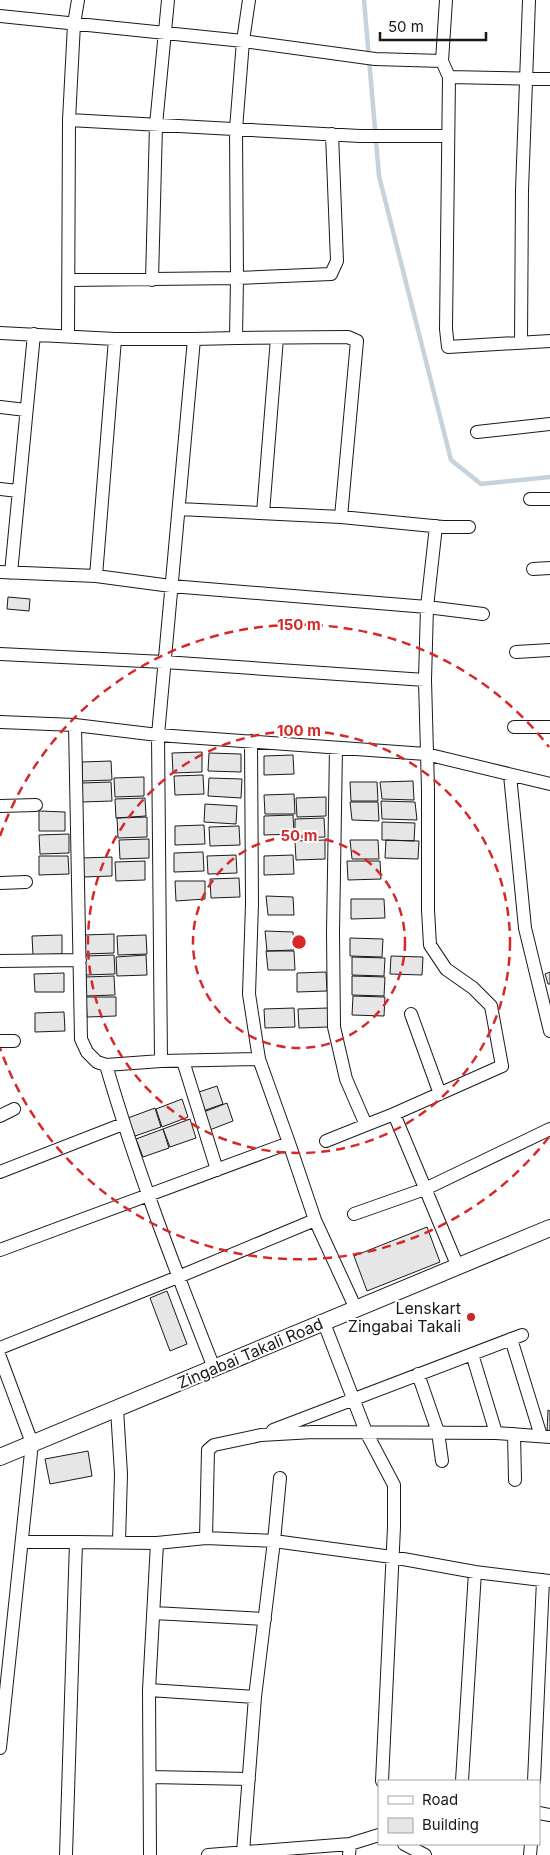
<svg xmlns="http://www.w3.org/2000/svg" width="550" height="1855" font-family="Inter,sans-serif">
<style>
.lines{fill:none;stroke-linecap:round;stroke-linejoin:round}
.stream{stroke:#c6d2dc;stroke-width:4.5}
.building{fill:#e6e6e6;stroke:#1a1a1a}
.minor-casing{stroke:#1a1a1a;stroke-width:14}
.tertiary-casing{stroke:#1a1a1a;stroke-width:18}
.minor{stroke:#fff;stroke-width:12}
.tertiary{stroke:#fff;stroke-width:16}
.ring{fill:none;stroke:#d62828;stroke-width:2.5;stroke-dasharray:9 6}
.poi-dot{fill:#c62828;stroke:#fff;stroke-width:2}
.labels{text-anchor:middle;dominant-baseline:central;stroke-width:4;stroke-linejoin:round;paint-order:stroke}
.poi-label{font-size:16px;fill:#1a1a1a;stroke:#fff;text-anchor:end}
.street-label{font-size:16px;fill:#1a1a1a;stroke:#fff}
.centre{fill:#d62828;stroke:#fff;stroke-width:2.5}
.ring-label{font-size:15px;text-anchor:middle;font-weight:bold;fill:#d62828;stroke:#fff;stroke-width:4;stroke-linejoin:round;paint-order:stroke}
</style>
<rect width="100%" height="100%" fill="#fff"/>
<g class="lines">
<path class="stream" d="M364,0L379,176L451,460L481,484L550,477"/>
</g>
<path class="building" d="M8,597L30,599L29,611L7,609Z
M202,752V772L173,773L172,753Z
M209,753L241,754V772L208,771Z
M293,755L294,774L264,775V756Z
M111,761L112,780L82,781V762Z
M203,775L204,794L175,795L174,776Z
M144,777V796L115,797L114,778Z
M209,778L242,779L241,798L208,796Z
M413,781L414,800L382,799L380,782Z
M111,782L112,801L82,802V783Z
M350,782H377L378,801H351Z
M294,794L295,814H265L264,795Z
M326,797V816L297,817L296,798Z
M145,798L146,816L116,818L115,799Z
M381,801L415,802L417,820L382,819Z
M350,802H378L379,821L352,820Z
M205,804L237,806L236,824L204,822Z
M39,811L65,812V831H39Z
M293,815L294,834L264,835V816Z
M147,817V837L118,838L117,818Z
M324,818L325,837L295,838V819Z
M382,822L415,823L414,841L382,840Z
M204,825L205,844L175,845V826Z
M239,826L240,845L210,846L209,827Z
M69,834V853L40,854L39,835Z
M149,839V858L120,859L119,840Z
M325,840V859L296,860L295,841Z
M350,840H378L379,859H352Z
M386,840L419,841L418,859L385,858Z
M203,852L204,871L174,872V853Z
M236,855L237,873L208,874L207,856Z
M293,855L294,874L264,875V856Z
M39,856H68L69,874L39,875Z
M112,857V876L83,877L82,858Z
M145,861V880L116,881L115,862Z
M347,861H380L381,879L348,880Z
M239,878L240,897L211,898L210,879Z
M175,881H205V899L176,901Z
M266,896L293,897L294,915H268Z
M351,899H384L385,918L351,919Z
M265,931L293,932L294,950L267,951Z
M114,934V953L85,954L84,935Z
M62,935V954L33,955L32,936Z
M146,935L147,954L118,955L117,936Z
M350,938L383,939L382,957L350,956Z
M266,951H294L295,970H268Z
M114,955L115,974L85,975V956Z
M146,955L147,975L117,976L116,957Z
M391,956L423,957L422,975L390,974Z
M352,957L385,958L384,976L352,975Z
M326,972L327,991L297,992V973Z
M550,972V984H548L545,974Z
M64,973V992H35L34,974Z
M114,976L115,995L85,996V977Z
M352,976L385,977L384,996L352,995Z
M353,996L385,997L384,1016L352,1015Z
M86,997H116V1016L87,1017Z
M294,1008L295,1027L265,1028L264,1009Z
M328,1008V1027L299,1028L298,1009Z
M64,1012L65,1031L35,1032V1013Z
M217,1086L223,1104L200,1112L193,1094Z
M182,1099L188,1117L162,1127L156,1109Z
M227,1103L233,1121L207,1131L201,1113Z
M155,1108L161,1127L135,1136L128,1118Z
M190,1119L196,1138L170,1147L163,1129Z
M163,1129L169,1148L143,1157L136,1139Z
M427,1227L440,1262L367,1291L354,1256Z
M167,1291L187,1344L170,1351L150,1298Z
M548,1410L550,1411V1432H547Z
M88,1451L92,1476L50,1484L45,1459Z"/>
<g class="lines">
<defs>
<path id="minor" d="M446,0L442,61L449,77L446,329L448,347L550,341
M0,16L243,41L375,59L442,61
M449,77L550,79
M69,120L360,136H448
M68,280L237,278L331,274L337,261L332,134
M152,280L156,125L168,0
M0,333L115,339H194
M68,336L69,120L74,24L78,0
M236,338L348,337L357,341L341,517
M521,343L522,190L529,0
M0,407L26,410
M477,432L550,424
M0,489L18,491
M530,499H550
M179,509L341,517L443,527H469
M263,513L277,338
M533,569L550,568
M0,572L96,576L171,586L427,607L483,614
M11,573L34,334
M96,576L115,339
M516,652L550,650
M0,654L164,662L425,680
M0,722L75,725
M514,727H550
M251,741L252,904L249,994L259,1059
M336,748L333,933L334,1027L346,1079L366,1125L394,1114L458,1267
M510,775L525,928L550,1031
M0,806L36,805
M0,883L26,882
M0,961L80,960
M411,1014L440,1094
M0,1041H14
M161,1061L158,735L194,339L236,338L237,278L236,129L243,41L249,0
M183,1061L217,1170
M106,1065C136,1168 175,1269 214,1368
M394,1114L502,1066L491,1006L473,988L446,969L430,945L428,910V789L425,680L427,607L436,526
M0,1116L14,1109
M326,1141L366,1125
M0,1172L123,1124
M354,1214L425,1189L550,1129
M0,1250L289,1143
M356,1309L315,1220L289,1143L259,1059L161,1061L106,1065L97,1062L87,1052L81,1039L75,725L158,735L426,754L550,784
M324,1323L366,1432L394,1485V1527L382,1781
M511,1339L541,1436
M0,1348L178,1277L315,1220
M472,1354L496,1433
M0,1357L32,1443L0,1748
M418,1374L438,1432L442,1461
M117,1409L121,1474L119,1542
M273,1430L522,1335
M514,1434L515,1480
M206,1538L208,1450L214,1445L261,1435L313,1432L496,1433L550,1437
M22,1542H76
M154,1613L265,1619
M149,1690L255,1697
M151,1777L249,1779
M462,1781L475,1572
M534,1781L543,1580
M539,1813L550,1815
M350,1844L379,1835
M404,1844L425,1855
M243,1852L255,1697L274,1541L280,1478
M66,1855L76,1542L157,1543L206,1538L274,1541L392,1557L475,1572L550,1581
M150,1855L149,1690L157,1543
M208,1855L350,1844L349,1855
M530,1855L531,1844"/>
<path id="tertiary" d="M0,1457L550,1228"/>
</defs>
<use href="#minor" class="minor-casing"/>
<use href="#tertiary" class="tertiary-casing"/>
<use href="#minor" class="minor"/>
<use href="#tertiary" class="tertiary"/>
</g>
<g class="ring">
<circle cx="299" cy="942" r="106"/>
<circle cx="299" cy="942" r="211"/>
<path d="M549 1137A317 317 0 0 1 0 1048M0 836A317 317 0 0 1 549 747"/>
</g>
<circle class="poi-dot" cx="471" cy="1317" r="5"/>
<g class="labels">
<g class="poi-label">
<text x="461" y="1308">Lenskart<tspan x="461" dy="18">Zingabai Takali</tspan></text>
</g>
<g class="street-label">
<text transform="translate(250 1353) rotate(-23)">Zingabai Takali Road</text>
</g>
</g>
<circle cx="299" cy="942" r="8" class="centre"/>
<g class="ring-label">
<text x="299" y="630">150 m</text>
<text x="299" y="736">100 m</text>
<text x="299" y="841">50 m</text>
</g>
<rect x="378" y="1780" width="162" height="65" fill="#ffffff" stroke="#a3a3a3"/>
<rect x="388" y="1796" width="25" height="8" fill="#ffffff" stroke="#a3a3a3"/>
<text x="422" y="1805" font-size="15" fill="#1a1a1a">Road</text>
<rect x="388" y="1818" width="25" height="15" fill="#e6e6e6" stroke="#a3a3a3"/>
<text x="422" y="1830" font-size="15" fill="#1a1a1a">Building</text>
<path d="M380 32v8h106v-8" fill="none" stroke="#1a1a1a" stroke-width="2.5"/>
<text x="388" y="32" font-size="15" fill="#1a1a1a" stroke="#ffffff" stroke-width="4" paint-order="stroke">50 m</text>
</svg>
